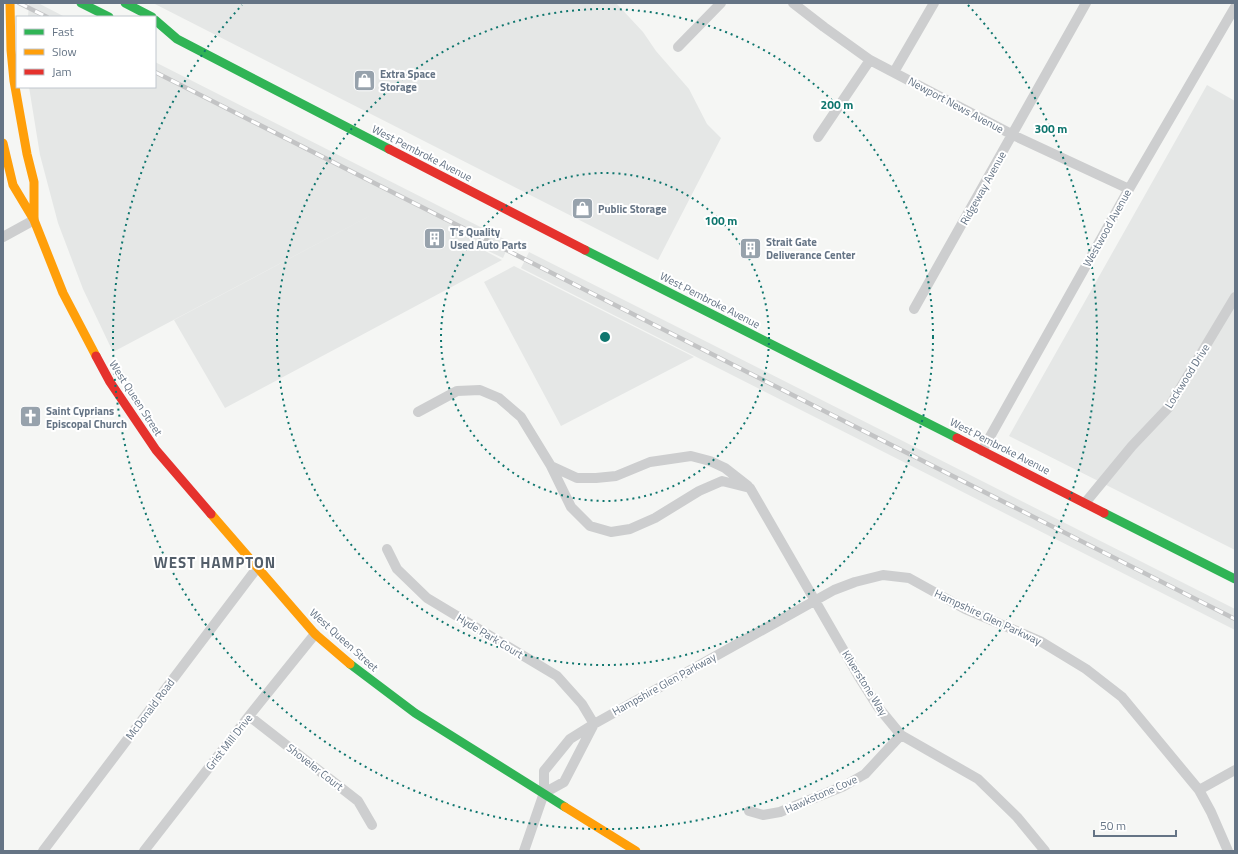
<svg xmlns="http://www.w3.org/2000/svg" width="1238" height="854" font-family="'Titillium Web',sans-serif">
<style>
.built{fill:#e5e7e6}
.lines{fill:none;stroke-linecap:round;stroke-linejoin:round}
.street{stroke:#cdcecf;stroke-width:10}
.fast{stroke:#30b455;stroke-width:9}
.slow{stroke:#ff9f0a;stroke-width:9}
.jam{stroke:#e5322d;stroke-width:9}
.rail-casing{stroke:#c3c4c5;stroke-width:4.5}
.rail{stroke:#fff;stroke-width:3;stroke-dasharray:9;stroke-linecap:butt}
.ring{fill:none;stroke:#0f766e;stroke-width:2;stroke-dasharray:2 4}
.labels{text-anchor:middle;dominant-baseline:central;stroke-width:4;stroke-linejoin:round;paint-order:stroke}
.poi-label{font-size:11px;font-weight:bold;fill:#657485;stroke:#fff;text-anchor:start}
.street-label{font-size:11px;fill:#657485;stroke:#fff}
.district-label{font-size:15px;font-weight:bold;letter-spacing:1px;fill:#535e6a;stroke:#fff}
.centre{fill:#0f766e;stroke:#fff;stroke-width:2}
.ring-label{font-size:12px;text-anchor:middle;font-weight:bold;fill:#0f766e;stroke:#fff;stroke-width:4;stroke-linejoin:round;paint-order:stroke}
</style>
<rect width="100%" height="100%" fill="#f5f6f4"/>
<path class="built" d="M29,3H38L65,17H28Z
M153,3H616L643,32L656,51L689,89L707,124L721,138L658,260Z
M155,62L510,242L503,258L463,239L502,260L225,408L174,320L394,203L113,352L83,289L58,223L40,155L29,87H155Z
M1207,85L1235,101V550L1009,436Z
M529,252L1235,609V630L521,268Z
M514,266L694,357L561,426L484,282Z"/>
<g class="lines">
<path class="street" d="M793,3L824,27L870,60L1013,135L1129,189
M678,47L721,3
M894,72L934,3
M818,137L870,60
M3,237L34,220
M914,309L1086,3
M418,412L457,391L480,390L499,398L521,417L551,466L571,507L590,526L611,532L630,529L655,518L699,491L722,481L750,488L859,677L878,707L901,735L978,779L1017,817L1045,851
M982,451L1129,189L1235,7
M551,466L577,478H596L616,476L650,462L691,456L710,461L725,468L748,486
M1085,503L1132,446L1169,407L1235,297
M387,549L397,569L427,598L557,676L582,704L594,724
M249,716L358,801L372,825
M1199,790L1235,770
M544,793L564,782L594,724
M749,811L763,815L780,812L844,786L865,774L901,735
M43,851L257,568
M144,851L249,716L315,634
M524,851L544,793V771L570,739L594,724L834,590L855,582L883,575L909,578L965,609L1040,641L1086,669L1122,697L1199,790L1211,812L1228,851"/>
<path class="fast" d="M81,3L109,17
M125,3L152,17
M155,20L177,39L389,149
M585,250L957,438
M1104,513L1235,579
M350,664L415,713L565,807"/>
<path class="slow" d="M10,3L11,50L14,81L27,154L34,182V220
M3,143L13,185L34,220L63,293L96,356
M211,514L315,634L350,664
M565,807L636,851"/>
<path class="jam" d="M389,149L585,250
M96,356L110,382L156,450L211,514
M957,438L1104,513"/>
<defs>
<path id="rail" d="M19,3L47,17
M155,72L1235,619"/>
</defs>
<use href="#rail" class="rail-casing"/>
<use href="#rail" class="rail"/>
</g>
<g class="ring">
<circle cx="605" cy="337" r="164"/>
<circle cx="605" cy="337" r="328"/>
<path d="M968 5A492 492 0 1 1 242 5"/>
</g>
<defs>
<symbol id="shop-square" viewBox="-11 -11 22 22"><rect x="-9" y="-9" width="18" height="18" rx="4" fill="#97a2ac" stroke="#fff"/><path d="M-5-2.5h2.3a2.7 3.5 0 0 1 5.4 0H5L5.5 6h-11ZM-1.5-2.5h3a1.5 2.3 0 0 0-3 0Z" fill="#fff"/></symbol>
<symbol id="building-square" viewBox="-11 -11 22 22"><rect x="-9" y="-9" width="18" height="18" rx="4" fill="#97a2ac" stroke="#fff"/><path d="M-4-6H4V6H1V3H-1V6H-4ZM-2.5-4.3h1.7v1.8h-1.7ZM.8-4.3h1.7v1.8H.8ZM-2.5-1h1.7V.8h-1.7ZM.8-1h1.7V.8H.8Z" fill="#fff"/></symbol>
<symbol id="church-square" viewBox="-11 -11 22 22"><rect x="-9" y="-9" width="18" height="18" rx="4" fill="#97a2ac" stroke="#fff"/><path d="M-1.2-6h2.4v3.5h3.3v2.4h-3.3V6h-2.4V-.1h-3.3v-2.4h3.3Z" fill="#fff"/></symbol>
</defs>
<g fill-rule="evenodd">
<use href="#shop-square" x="352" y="68" width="25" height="25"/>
<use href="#shop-square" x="570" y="196" width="25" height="25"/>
<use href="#building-square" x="422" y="226" width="25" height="25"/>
<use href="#building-square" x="738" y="236" width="25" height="25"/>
<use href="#church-square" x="18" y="404" width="25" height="25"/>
</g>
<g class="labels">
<g class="poi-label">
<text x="380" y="74">Extra Space<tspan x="380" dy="13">Storage</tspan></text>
<text x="598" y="209">Public Storage</text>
<text x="450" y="232">T's Quality<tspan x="450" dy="13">Used Auto Parts</tspan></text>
<text x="766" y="242">Strait Gate<tspan x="766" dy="13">Deliverance Center</tspan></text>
<text x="46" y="411">Saint Cyprians<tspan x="46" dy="13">Episcopal Church</tspan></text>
</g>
<g class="street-label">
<text transform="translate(956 105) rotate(28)">Newport News Avenue</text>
<text transform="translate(422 153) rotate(27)">West Pembroke Avenue</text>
<text transform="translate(983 188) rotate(-61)">Ridgeway Avenue</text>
<text transform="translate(1107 228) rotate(-61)">Westwood Avenue</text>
<text transform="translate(710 300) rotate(27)">West Pembroke Avenue</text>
<text transform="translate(1187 376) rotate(-58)">Lockwood Drive</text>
<text transform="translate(136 398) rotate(57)">West Queen Street</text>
<text transform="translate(1000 446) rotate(27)">West Pembroke Avenue</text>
<text transform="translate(988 617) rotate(25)">Hampshire Glen Parkway</text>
<text transform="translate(490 636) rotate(31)">Hyde Park Court</text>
<text transform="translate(344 640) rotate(42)">West Queen Street</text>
<text transform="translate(865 683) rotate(58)">Kilverstone Way</text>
<text transform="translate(664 684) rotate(-29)">Hampshire Glen Parkway</text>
<text transform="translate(150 709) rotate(-53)">McDonald Road</text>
<text transform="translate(229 742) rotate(-52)">Grist Mill Drive</text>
<text transform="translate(315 767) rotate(38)">Shoveler Court</text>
<text transform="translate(821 794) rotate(-24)">Hawkstone Cove</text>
</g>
<g class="district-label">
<text x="215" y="562">WEST HAMPTON</text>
</g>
</g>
<circle cx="605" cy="337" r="6" class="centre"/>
<g class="ring-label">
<text x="837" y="109">200 m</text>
<text x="1051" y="133">300 m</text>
<text x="721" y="225">100 m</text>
</g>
<rect width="1238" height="854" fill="none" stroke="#657485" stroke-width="8"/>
<rect x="16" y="16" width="140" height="72" fill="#ffffff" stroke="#c1c7ce"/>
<rect x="24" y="29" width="20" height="6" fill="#30b455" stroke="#c1c7ce"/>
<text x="52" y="36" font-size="12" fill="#657485">Fast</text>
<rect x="24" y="49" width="20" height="6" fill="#ff9f0a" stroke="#c1c7ce"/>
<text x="52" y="56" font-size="12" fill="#657485">Slow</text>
<rect x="24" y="69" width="20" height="6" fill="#e5322d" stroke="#c1c7ce"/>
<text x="52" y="76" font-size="12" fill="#657485">Jam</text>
<path d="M1094 830v6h82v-6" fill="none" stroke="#657485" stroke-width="2"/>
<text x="1100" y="830" font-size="12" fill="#657485" stroke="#ffffff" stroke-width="3" paint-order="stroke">50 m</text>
</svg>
